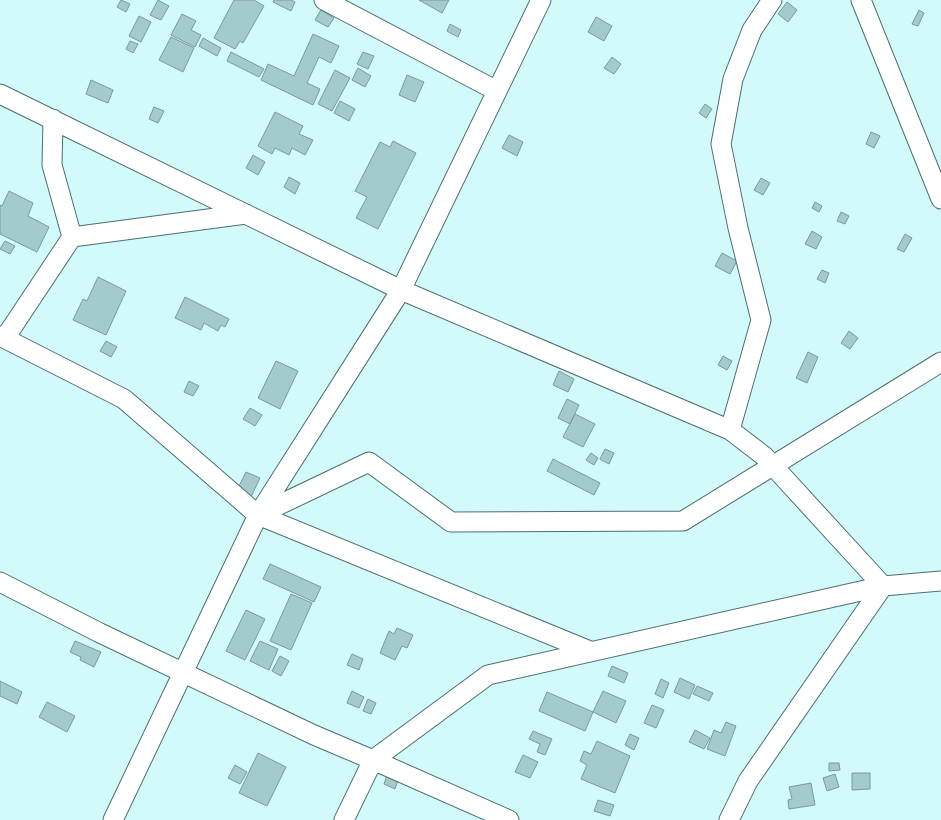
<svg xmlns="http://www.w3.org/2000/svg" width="941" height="820" font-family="Figtree,sans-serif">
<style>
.building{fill:#a4cbcb;stroke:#769c9c}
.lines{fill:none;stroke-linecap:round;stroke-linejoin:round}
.minor-casing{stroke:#4b6f6f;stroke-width:21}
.minor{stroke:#fff;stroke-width:19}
</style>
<rect width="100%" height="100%" fill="#d2fafa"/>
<path class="building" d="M121,0L130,4L126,12L117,7Z
M158,0L169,6L161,20L150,15Z
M234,0H254L264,6L243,43L240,41L235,49L214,38Z
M274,0H291L295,2L291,11L273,2Z
M419,0H449L442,13Z
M787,2L797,10L788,22L778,14Z
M321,10L334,18L328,27L315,20Z
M919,10L924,13L918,26L912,24Z
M182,14L196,21L191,30L201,35L195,47L171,35Z
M139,16L151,22L141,42L129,36Z
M596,17L612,26L604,41L588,32Z
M450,24L461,30L458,37L447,31Z
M313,34L339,46L331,63L319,57L307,83L320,89L313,105L261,80L268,64L294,76Z
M171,37L194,48L183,72L159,60Z
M203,38L221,48L217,56L199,46Z
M130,41L138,44L133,53L126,49Z
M231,52L264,69L259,77L227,61Z
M363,52L374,56L368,69L357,64Z
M612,57L621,64L614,74L604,68Z
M358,68L371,76L365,87L352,80Z
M335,70L350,78L332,111L318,104Z
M407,75L424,82L415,102L399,95Z
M91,80L113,90L108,103L86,94Z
M340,101L355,109L349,121L334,113Z
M705,104L712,109L706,118L699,113Z
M154,107L164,111L158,123L149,119Z
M275,112L303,126L299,134L313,140L305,155L292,148L289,155L275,148L272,154L258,146Z
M871,132L880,136L874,148L866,144Z
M509,135L523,142L517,156L502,148Z
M393,141L416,153L378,229L356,218L367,197L355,191L380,142L390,147Z
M253,155L265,162L258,175L246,168Z
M289,177L300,183L295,194L284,187Z
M761,178L770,183L763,195L754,190Z
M9,191L33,203L28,216L49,227L37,252L0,234V205L2,206Z
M815,202L822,206L819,212L812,208Z
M841,212L849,216L845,224L837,221Z
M812,231L822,237L816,249L805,244Z
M905,234L912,238L904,252L897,249Z
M5,241L15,246L10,254L0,249Z
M722,253L737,261L730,274L715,266Z
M822,270L829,273L825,283L817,279Z
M98,277L126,291L106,335L73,320L83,299L87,301Z
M185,297L229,319L225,327L221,325L218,331L204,323L201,330L175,318Z
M849,331L858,338L850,349L841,343Z
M106,341L117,347L111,357L100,351Z
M808,352L818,357L807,383L796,378Z
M723,356L732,361L727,370L718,365Z
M276,361L298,371L280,409L258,398Z
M559,371L574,379L568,392L553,385Z
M189,381L199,386L193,396L184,392Z
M567,399L579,405L570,424L558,418Z
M250,408L262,415L255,426L243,419Z
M575,414L595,424L583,447L563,437Z
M605,449L614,453L609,464L600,459Z
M591,453L598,458L594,465L586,460Z
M553,459L600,483L594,495L547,471Z
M246,472L260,478L250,499L236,492Z
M270,564L321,587L314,602L263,579Z
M291,594L312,603L291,650L270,641Z
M246,610L265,619L245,660L226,651Z
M397,628L413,635L407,648L402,646L395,660L380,653L389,631L394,634Z
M75,641L101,652L94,667L80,660L81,657L70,652Z
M260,641L278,649L269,670L250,661Z
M352,654L363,659L359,670L347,665Z
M280,656L289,661L281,676L272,671Z
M612,666L628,673L624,683L608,676Z
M680,678L695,685L689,699L674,692Z
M661,679L669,683L663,698L655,694Z
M0,681L22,692L17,704L0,696Z
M697,686L713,693L709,701L693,694Z
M352,691L364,697L359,708L347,703Z
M603,691L626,701L616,723L593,712Z
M547,692L593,712L585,731L539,711Z
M368,699L376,703L371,714L363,711Z
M47,702L75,716L67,732L39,717Z
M652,705L664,710L656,728L644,723Z
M726,722L736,726L725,756L707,749L714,730L721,733Z
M695,730L710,738L704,749L689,742Z
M533,731L552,739L545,755L537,752L540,744L529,739Z
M630,734L639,738L634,750L625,745Z
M597,741L630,756L615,793L581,779L587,765L580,761L584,751L591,754Z
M258,753L286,767L267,806L239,793Z
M523,755L538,762L530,778L515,772Z
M829,763H839L840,770L829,771Z
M235,765L247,772L240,784L228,778Z
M852,773H870V789L852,790Z
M835,774L839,787L827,791L823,778Z
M387,775L398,780L395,789L384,784Z
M811,783L815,805L789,809L788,800L792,799L789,787Z
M598,800L614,805L610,816L594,811Z"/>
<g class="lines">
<defs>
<path id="minor" d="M324,0L497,91
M861,0L941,199
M0,94L401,290L730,430L764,456L883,586L748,781L729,820
M53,119L52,165L72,237
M0,336L124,399L258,515L590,651
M5,338L72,237L246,214
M730,430L761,320L738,228L721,144L733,79L752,30L772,0
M258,515L401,290L541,0
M0,582L100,633L314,735L373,760L509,820
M113,820L258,515L369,462L451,522L683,521L941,362
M344,820L373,760L488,675L883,586L941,581"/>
</defs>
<use href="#minor" class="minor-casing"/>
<use href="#minor" class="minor"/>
</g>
</svg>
